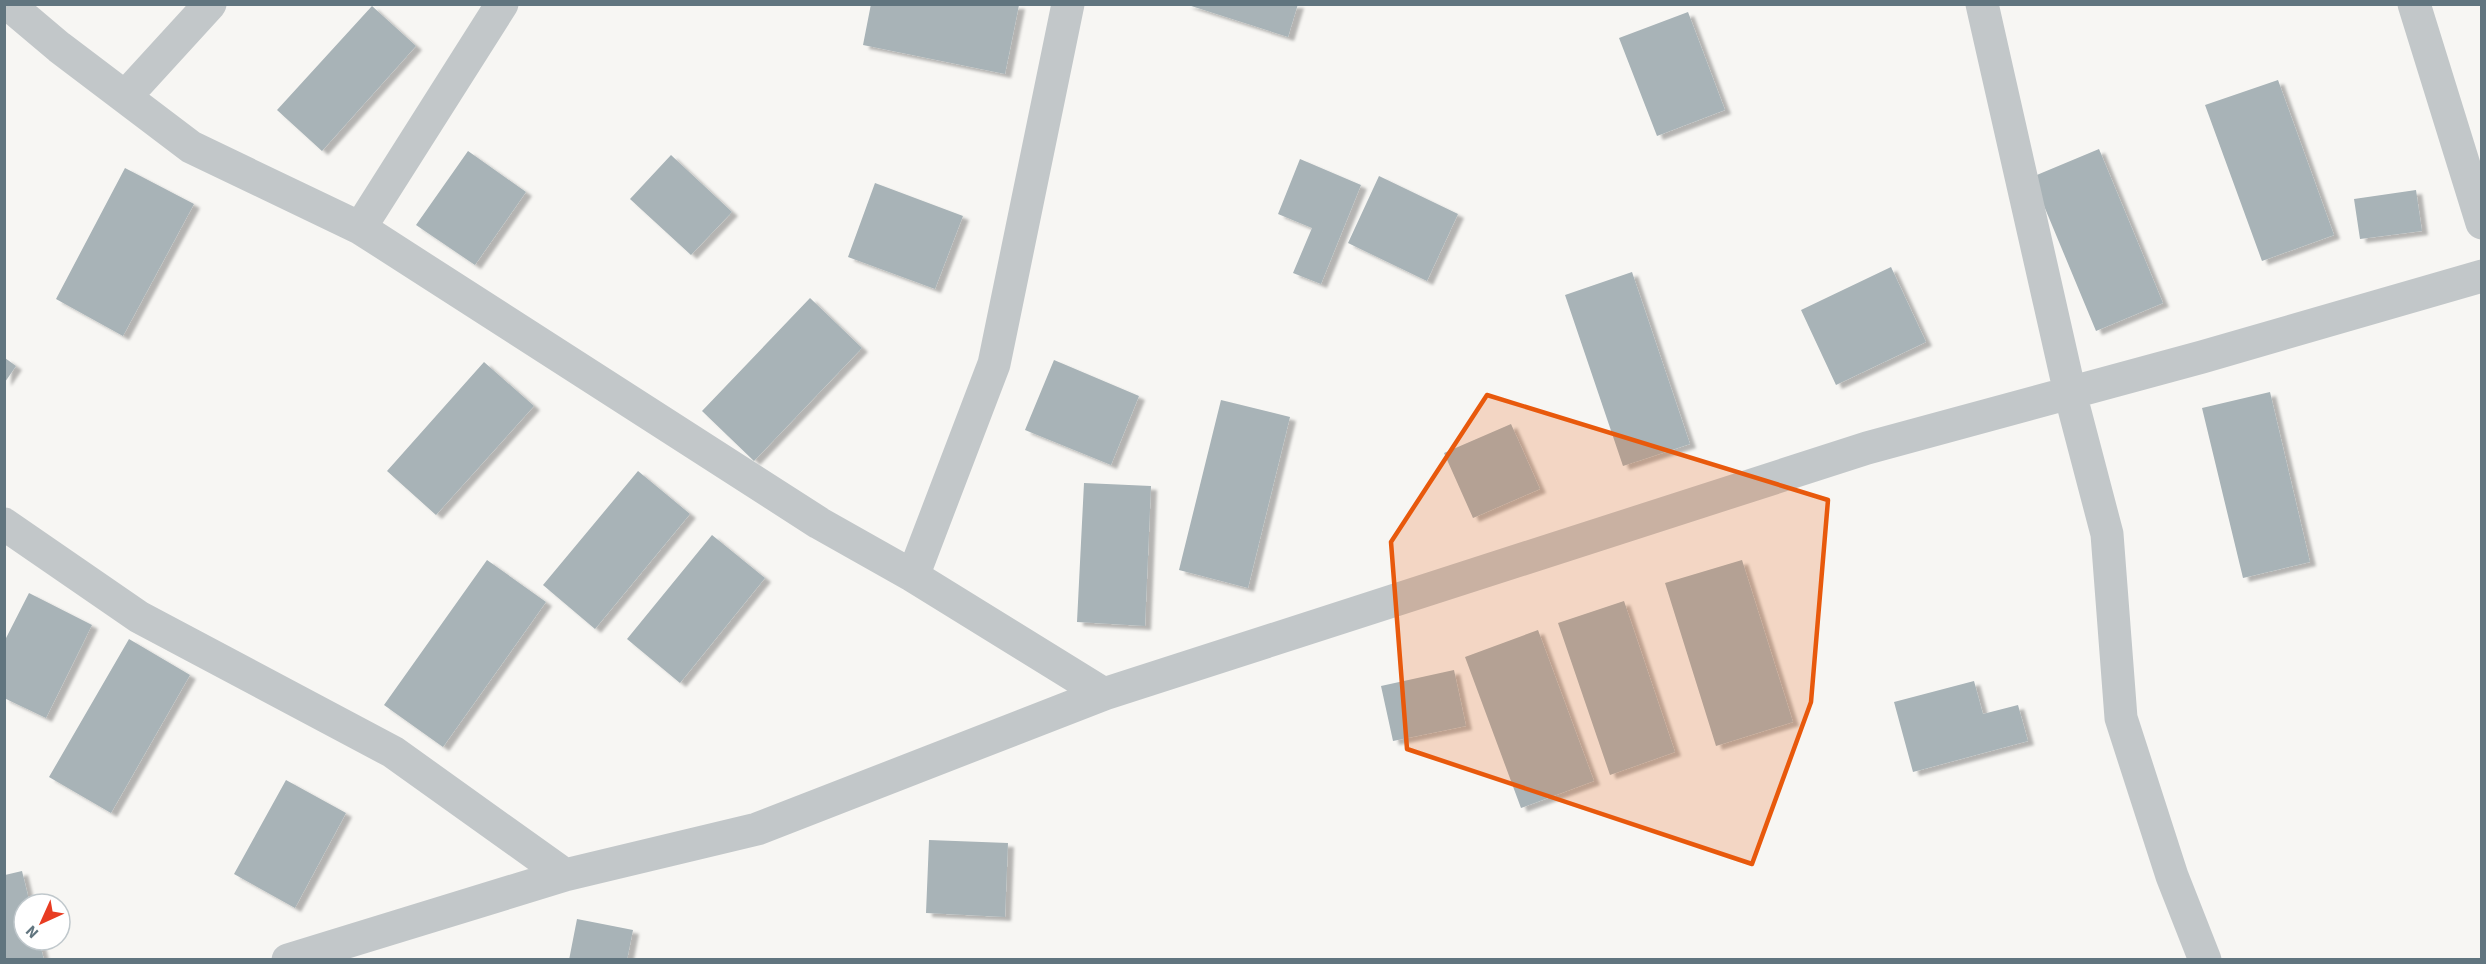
<svg xmlns="http://www.w3.org/2000/svg" width="2486" height="964" font-family="'Source Sans 3',sans-serif">
<style>
.building{fill:#a8b3b7;filter:url(#shadow)}
.lines{fill:none;stroke-linecap:round;stroke-linejoin:round}
.street{stroke:#c2c7c9;stroke-width:33}
.marked{fill:#e8590c;fill-opacity:0.2;stroke:#e8590c;stroke-width:4.5;stroke-linejoin:round}
</style>
<defs>
<filter id="shadow"><feDropShadow dx="6" dy="4" stdDeviation="1.5" flood-color="#0004"/></filter>
</defs>
<rect width="100%" height="100%" fill="#f7f6f3"/>
<path class="building" d="M871,4L1019,5L1005,74L863,45Z
M1185,4H1298L1288,37Z
M372,6L416,46L322,151L277,110Z
M1688,12L1725,110L1657,136L1619,38Z
M2278,80L2334,235L2262,261L2205,105Z
M2099,149L2163,303L2096,331L2032,177Z
M468,151L526,192L475,265L416,225Z
M671,155L732,212L691,255L630,199Z
M1300,159L1361,185L1321,284L1293,273L1312,228L1278,214Z
M125,168L194,204L123,336L56,299Z
M1379,176L1458,214L1427,281L1348,243Z
M875,183L963,216L935,289L848,257Z
M2416,190L2422,231L2360,239L2354,199Z
M1891,267L1926,342L1836,385L1801,310Z
M1632,272L1690,444L1623,466L1565,295Z
M810,298L862,348L754,461L702,411Z
M5,358L16,366L5,382Z
M1054,360L1139,396L1111,465L1025,430Z
M484,362L534,406L436,515L387,471Z
M2270,392L2310,562L2243,578L2202,408Z
M1221,400L1290,417L1248,588L1179,570Z
M1511,424L1540,489L1473,518L1444,453Z
M638,471L690,514L595,629L543,585Z
M1084,483L1151,486L1145,626L1077,622Z
M712,535L765,578L680,683L627,639Z
M487,560L546,602L443,747L384,705Z
M1742,560L1793,722L1716,746L1665,583Z
M29,593L92,625L46,718L4,698V642Z
M1624,601L1675,752L1610,775L1558,623Z
M1538,630L1594,781L1521,808L1465,657Z
M129,639L190,675L111,813L49,777Z
M1454,670L1466,726L1393,741L1381,686Z
M1974,681L1983,714L2018,705L2028,741L1913,772L1894,702Z
M286,780L346,813L295,908L234,874Z
M929,840L1008,843L1005,917L926,913Z
M22,871L30,904H24V940H39L44,960H5V875Z
M577,919L633,930L627,960H569Z"/>
<g class="lines">
<path class="street" d="M8,4L59,47L191,147L360,228L819,523L913,576L1104,694
M1982,4L2070,393L2107,534L2121,718L2172,876L2205,960
M2414,4L2482,223
M125,97L210,4
M360,228L502,4
M4,524L139,617L393,752L565,875
M913,576L994,364L1068,4
M288,960L565,875L757,829L1104,694L1867,448L2202,357L2482,276"/>
</g>
<path class="marked" d="M1487,395L1828,500L1811,702L1752,864L1407,749L1391,542Z"/>
<rect width="2486" height="964" fill="none" stroke="#61757f" stroke-width="12"/>
<g transform="translate(42 922) rotate(225)"><circle r="28" fill="#ffffff" stroke="#c0c8cc" stroke-width="1.5"/>
<path d="M0-4.5L10 22L0 15L-10 22Z" fill="#e83c22"/>
<text y="-9" font-size="16" font-weight="bold" text-anchor="middle" fill="#61757f">N</text>
</g>
</svg>
